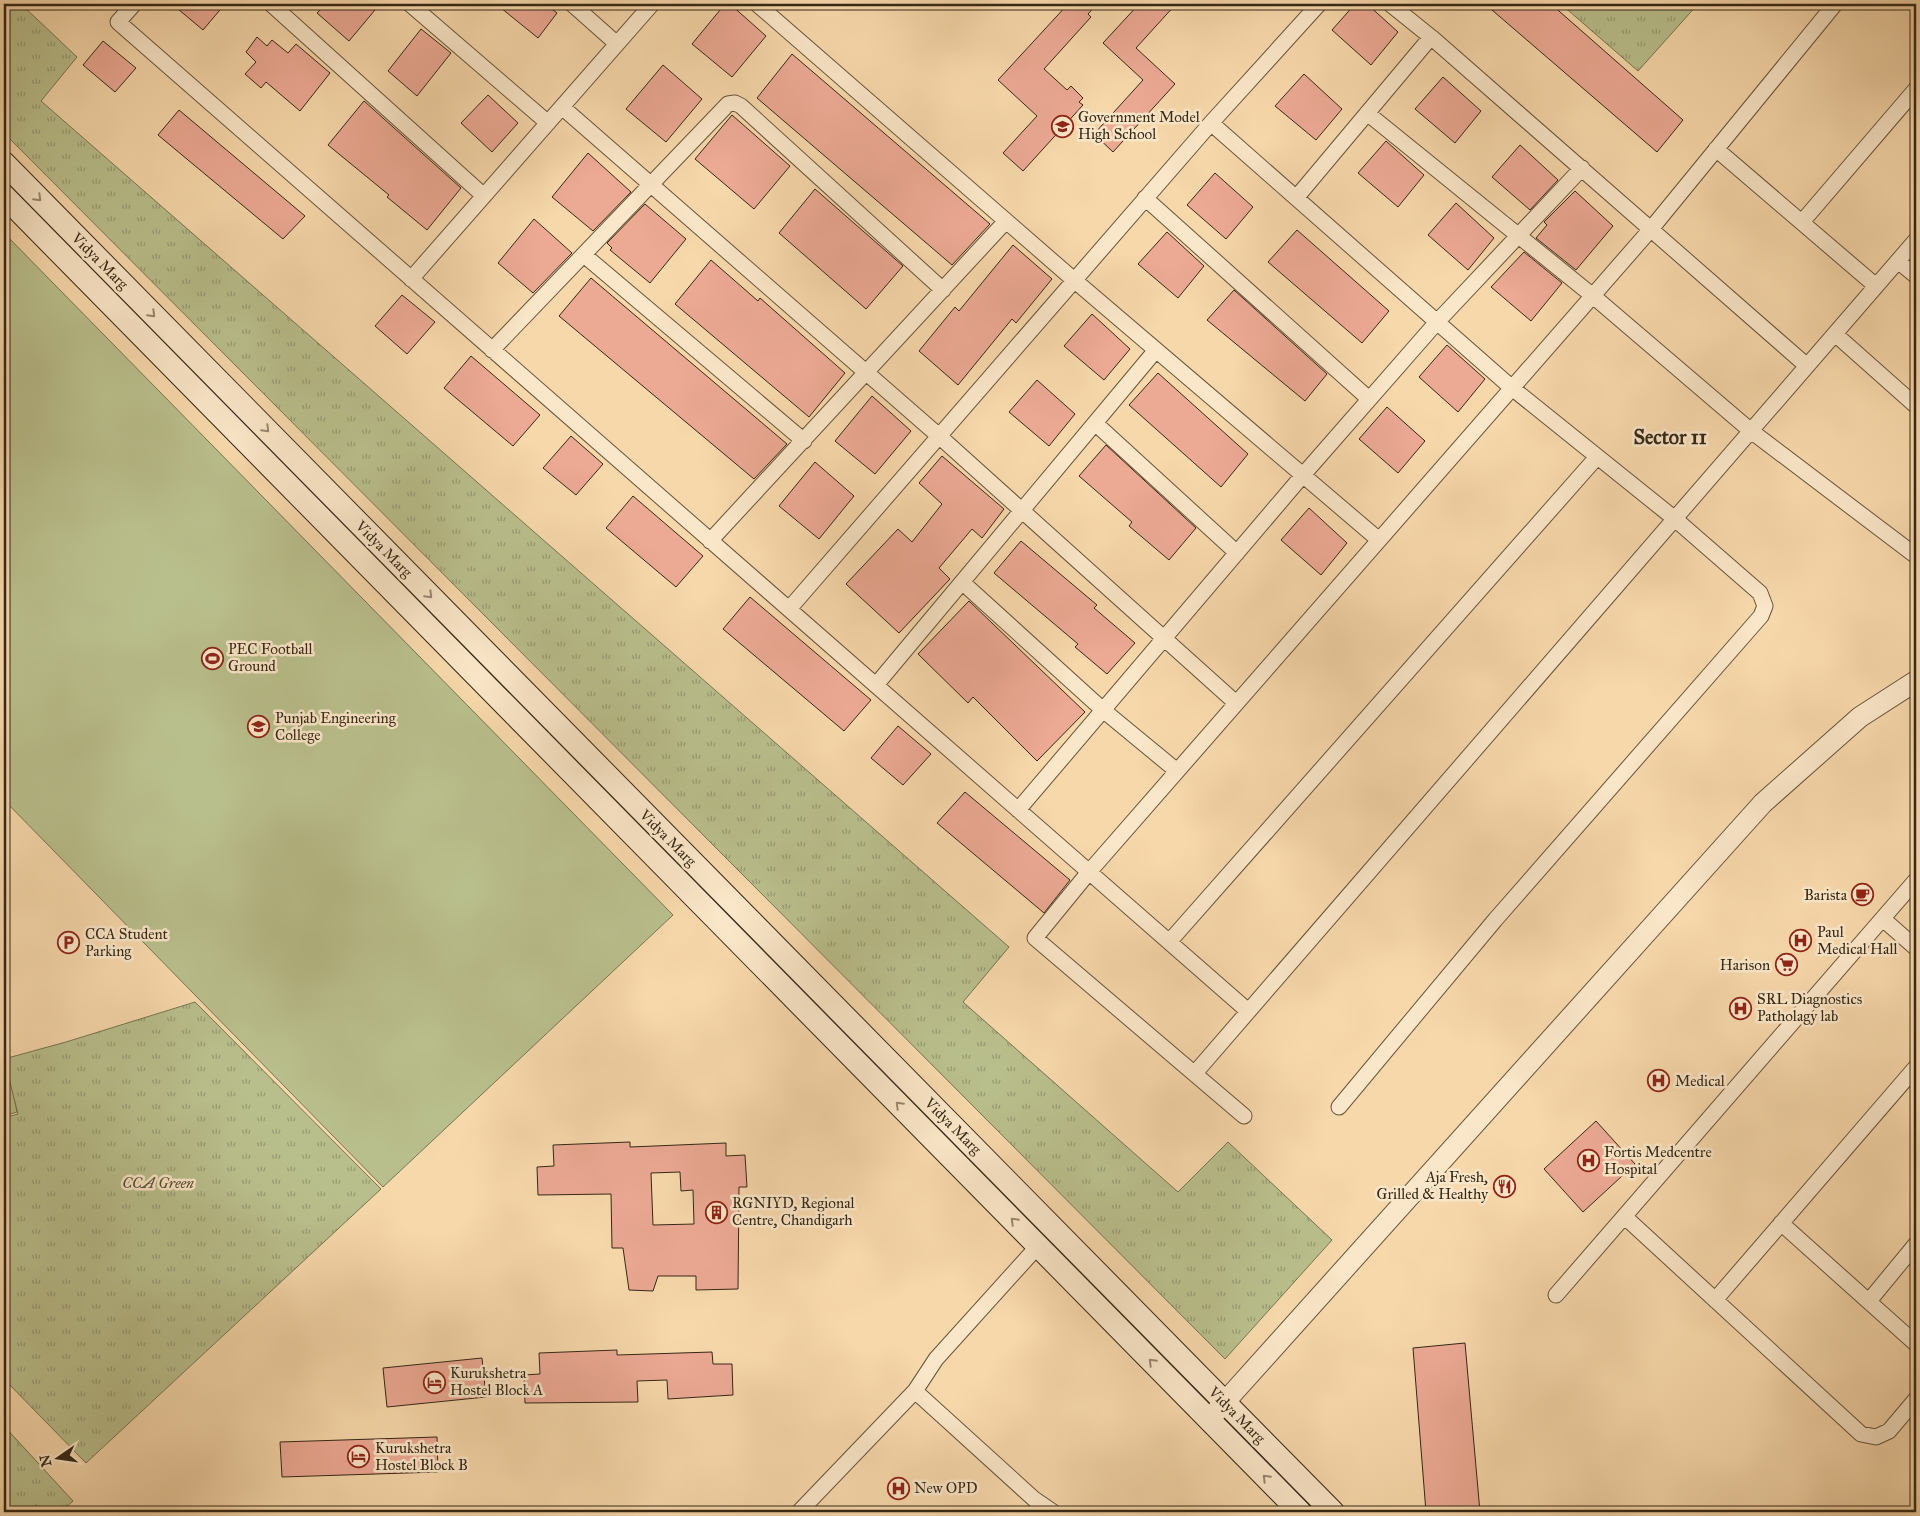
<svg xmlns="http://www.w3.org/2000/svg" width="1920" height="1516" font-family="'IM FELL Great Primer',serif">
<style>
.green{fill:#b9bf8c;stroke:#777451}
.park{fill:url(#park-tufts);stroke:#777451}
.building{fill:#eca994;stroke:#352816;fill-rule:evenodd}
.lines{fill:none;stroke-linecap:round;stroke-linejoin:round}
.minor-casing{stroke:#66543b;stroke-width:17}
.tertiary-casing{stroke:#66543b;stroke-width:22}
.secondary-casing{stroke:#352816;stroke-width:24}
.minor{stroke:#fae6c8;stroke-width:15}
.tertiary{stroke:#fae6c8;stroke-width:20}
.secondary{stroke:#fae6c8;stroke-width:22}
.oneway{stroke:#98876f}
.labels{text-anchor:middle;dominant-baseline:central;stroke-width:5;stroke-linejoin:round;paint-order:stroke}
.poi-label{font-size:15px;fill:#352816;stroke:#fae6c8;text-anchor:start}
.street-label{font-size:15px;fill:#352816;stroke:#fae6c8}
.park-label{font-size:15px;font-style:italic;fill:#564e34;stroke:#fae6c8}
.district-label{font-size:20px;font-weight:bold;fill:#352816;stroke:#fae6c8}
</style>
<defs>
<pattern id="park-tufts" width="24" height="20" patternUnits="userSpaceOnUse" patternTransform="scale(1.25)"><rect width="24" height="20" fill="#b9bf8c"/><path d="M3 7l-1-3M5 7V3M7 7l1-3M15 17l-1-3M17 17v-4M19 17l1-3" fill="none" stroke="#979b71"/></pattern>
</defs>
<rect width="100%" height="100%" fill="#f7d8ab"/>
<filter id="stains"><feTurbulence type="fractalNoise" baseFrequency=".004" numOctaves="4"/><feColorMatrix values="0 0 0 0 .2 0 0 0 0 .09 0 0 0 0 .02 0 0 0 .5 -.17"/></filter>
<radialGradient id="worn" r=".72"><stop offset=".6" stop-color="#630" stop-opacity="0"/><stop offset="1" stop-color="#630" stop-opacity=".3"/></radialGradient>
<path class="green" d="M4,233L673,915L383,1187L4,800Z
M6,1060L17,1112L4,1116V1061Z"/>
<path class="park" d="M4,4H21L77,57L41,101L1009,947L963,1002L1178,1192L1228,1142L1332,1240L1225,1359L4,133Z
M1561,4H1698L1638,71Z
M195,1002L381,1189L86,1463L4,1379V1118L18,1114L4,1059L66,1042Z
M4,1426L73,1501L61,1512H4Z"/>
<path class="building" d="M172,4H225L203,30Z
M326,4H380L349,41L317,13Z
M496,4H545L557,13L538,38Z
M725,4H730L766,36L732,77L692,44Z
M1068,4H1097L1088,14L1091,17L1044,69L1067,90L1071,86L1083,98L1079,102L1083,105L1023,171L1003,153L1037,116L998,80Z
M1139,4H1176L1136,48L1175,84L1113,152L1094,134L1143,80L1103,43Z
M1355,4H1367L1398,32L1371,65L1332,30Z
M1485,4H1551L1683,120L1657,152Z
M421,29L451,53L417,96L388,71Z
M257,37L267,46L272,40L288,53L296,44L330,73L300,111L266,82L261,88L245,74L256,62L246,52Z
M103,41L136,68L115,92L83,65Z
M792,54L990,224L952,265L757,98Z
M663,65L702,99L666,142L626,109Z
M1304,74L1342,109L1316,140L1275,106Z
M1443,77L1481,111L1455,143L1415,109Z
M488,95L518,123L492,152L461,123Z
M364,101L461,188L427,230L387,197L389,195L328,145Z
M179,110L305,216L283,239L158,135Z
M732,115L790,166L754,209L695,159Z
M1386,141L1424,175L1398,207L1358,173Z
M1520,145L1558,180L1530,210L1492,177Z
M588,153L631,192L593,231L552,197Z
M1215,173L1253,207L1226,239L1187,205Z
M815,189L903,266L866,309L779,233Z
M1575,191L1613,226L1576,270L1536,238L1547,225L1544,222Z
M1456,203L1494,238L1468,270L1428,235Z
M645,204L686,239L650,283L610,250L612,248L607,243Z
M534,219L572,253L533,293L498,263Z
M1297,230L1389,311L1362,343L1268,262Z
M1167,232L1204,266L1178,298L1138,264Z
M1013,245L1052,279L1016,323L1012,319L958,385L919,351L955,307L959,311Z
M1524,252L1562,283L1531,321L1491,287Z
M711,260L758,301L760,298L845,373L809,417L675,304Z
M591,278L787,444L754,479L559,316Z
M1234,290L1327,374L1305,401L1207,320Z
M402,295L435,322L407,354L375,326Z
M1092,314L1130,349L1104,380L1064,346Z
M1447,345L1485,379L1458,412L1419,377Z
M471,356L540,415L513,446L444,388Z
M1158,373L1248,454L1221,487L1129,405Z
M1037,380L1075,414L1049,446L1009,412Z
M872,396L911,431L875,474L835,441Z
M1387,407L1425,441L1398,473L1359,439Z
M571,436L603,464L576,495L543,468Z
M1106,445L1196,528L1169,560L1129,526L1132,522L1079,476Z
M942,456L1004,509L982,538L972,529L939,568L950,579L899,633L846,584L898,529L912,542L942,504L919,483Z
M815,462L854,496L819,539L779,506Z
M633,496L703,556L676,587L606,528Z
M1309,508L1347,543L1321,575L1281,540Z
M1021,541L1097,605L1094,608L1135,643L1107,674L1075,647L1078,644L994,573Z
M750,597L871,700L844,731L723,629Z
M969,601L1085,712L1037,761L973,697L968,703L918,654Z
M898,726L931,754L903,785L871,758Z
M965,792L1070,880L1044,913L937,823Z
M1596,1121L1635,1164L1583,1212L1544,1169Z
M630,1142V1147L726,1143V1156L745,1155L747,1187H739L738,1289L696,1290V1276H658L653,1291L629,1290L623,1248H612L611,1194L538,1195L537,1167L554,1166L553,1145ZM680,1172L681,1191L693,1190L694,1224L653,1225L651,1173Z
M1465,1343L1480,1512H1426L1413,1348Z
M617,1350V1355L712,1352L713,1364H732L733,1395L668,1399L667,1380L637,1381L638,1402L525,1403L524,1375L540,1374L539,1353Z
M482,1358L486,1397L387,1407L383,1368Z
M437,1437L438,1472L282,1477L280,1442Z"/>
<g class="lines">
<defs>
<path id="minor" d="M134,4L118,22L1248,1011
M271,4L484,196
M410,4L548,123
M572,4L617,44
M757,4L1074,280L1379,540
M1390,4L1431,37L1807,366
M562,107L939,436L1236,703
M1367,113L1593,296L1751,431L1916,556
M1211,123L1512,388L1675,519L1760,593L1765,606L1761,616L1495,920L1339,1107
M1716,149L1876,286
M1145,198L1369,399
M1296,198L1431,37
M1802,222L1916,89
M584,255L804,441
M1898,261L1916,276
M411,279L652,4
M1835,334L1916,406
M492,350L728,104L735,103L741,106L943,290
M1095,423L1237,553
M710,541L1006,221
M962,582L1103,710L1177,771
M789,609L1211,123L1319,4
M876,685L1156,350
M1018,810L1303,475L1437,322L1582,168
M1883,919L1916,948
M1169,942L1597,457
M1195,1073L1916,240
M1244,1116L1035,938L1089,872L1651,229L1835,4
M1625,1217L1861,1434L1876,1437L1889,1431L1916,1399
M1781,1223L1916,1344
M1038,1246L936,1359L915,1391L1034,1499L1053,1512
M1556,1295L1916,880
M1715,1300L1916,1067
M1869,1301L1916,1244
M799,1512L915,1391"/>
<path id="tertiary" d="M1214,1414L1763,803L1860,717L1916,681"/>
<path id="secondary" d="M4,163L1333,1512
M4,196L1300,1512"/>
</defs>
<use href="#minor" class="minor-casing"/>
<use href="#tertiary" class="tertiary-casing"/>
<use href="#secondary" class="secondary-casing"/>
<use href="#minor" class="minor"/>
<use href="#tertiary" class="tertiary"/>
<use href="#secondary" class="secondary"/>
</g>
<defs><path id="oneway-chevron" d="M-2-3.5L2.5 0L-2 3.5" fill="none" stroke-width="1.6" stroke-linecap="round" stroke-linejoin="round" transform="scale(1.25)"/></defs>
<g class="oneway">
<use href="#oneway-chevron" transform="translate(38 198) rotate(45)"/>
<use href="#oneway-chevron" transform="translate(152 314) rotate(45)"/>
<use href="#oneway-chevron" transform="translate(266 429) rotate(45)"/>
<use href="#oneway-chevron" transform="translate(429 595) rotate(45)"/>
<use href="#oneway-chevron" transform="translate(899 1105) rotate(-135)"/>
<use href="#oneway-chevron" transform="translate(1014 1221) rotate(-135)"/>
<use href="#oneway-chevron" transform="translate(1152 1362) rotate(-135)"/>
<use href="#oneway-chevron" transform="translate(1266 1478) rotate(-135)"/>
</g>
<defs>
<symbol id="school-ring" viewBox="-11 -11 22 22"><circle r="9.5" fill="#fae6c8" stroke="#8f2418" stroke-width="1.5"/><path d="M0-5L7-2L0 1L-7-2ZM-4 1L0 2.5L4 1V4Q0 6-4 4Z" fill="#8f2418"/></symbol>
<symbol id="stadium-ring" viewBox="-11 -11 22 22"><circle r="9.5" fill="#fae6c8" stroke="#8f2418" stroke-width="1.5"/><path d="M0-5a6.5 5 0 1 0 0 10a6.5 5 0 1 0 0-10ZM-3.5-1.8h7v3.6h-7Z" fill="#8f2418"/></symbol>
<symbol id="university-ring" viewBox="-11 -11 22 22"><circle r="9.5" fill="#fae6c8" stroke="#8f2418" stroke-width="1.5"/><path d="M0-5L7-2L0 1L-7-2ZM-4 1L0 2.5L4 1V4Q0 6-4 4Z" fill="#8f2418"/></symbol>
<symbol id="cafe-ring" viewBox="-11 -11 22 22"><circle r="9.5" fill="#fae6c8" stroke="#8f2418" stroke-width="1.5"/><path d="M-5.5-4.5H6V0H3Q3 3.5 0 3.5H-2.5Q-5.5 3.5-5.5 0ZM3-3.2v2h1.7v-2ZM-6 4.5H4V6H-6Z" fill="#8f2418"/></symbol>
<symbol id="hospital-ring" viewBox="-11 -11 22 22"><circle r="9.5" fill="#fae6c8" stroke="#8f2418" stroke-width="1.5"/><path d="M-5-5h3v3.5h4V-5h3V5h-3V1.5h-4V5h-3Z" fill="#8f2418"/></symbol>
<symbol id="parking-ring" viewBox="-11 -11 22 22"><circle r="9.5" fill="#fae6c8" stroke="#8f2418" stroke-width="1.5"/><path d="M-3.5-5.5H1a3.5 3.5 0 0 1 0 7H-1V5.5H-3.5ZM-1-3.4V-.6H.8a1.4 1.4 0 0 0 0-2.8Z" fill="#8f2418"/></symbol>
<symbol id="supermarket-ring" viewBox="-11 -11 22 22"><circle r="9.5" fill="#fae6c8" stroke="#8f2418" stroke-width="1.5"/><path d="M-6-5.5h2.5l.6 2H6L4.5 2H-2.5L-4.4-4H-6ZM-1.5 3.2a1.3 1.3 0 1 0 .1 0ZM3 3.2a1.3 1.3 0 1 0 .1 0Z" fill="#8f2418"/></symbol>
<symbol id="restaurant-ring" viewBox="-11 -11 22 22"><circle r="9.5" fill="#fae6c8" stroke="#8f2418" stroke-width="1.5"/><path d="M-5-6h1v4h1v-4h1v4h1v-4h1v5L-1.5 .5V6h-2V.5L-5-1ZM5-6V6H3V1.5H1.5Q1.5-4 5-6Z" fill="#8f2418"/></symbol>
<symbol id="building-ring" viewBox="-11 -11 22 22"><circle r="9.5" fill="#fae6c8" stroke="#8f2418" stroke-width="1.5"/><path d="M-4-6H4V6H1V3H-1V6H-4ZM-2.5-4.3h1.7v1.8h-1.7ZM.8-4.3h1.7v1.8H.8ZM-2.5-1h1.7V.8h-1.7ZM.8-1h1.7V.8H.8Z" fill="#8f2418"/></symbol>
<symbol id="hotel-ring" viewBox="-11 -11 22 22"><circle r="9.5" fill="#fae6c8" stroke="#8f2418" stroke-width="1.5"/><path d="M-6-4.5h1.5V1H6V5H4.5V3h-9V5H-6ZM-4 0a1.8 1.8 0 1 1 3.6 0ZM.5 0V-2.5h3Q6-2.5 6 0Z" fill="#8f2418"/></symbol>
</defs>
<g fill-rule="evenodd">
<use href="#school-ring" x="1050" y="114" width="25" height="25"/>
<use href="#stadium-ring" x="200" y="646" width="25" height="25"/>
<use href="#university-ring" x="246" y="714" width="25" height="25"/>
<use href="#cafe-ring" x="1850" y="882" width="25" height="25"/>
<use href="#hospital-ring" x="1788" y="928" width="25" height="25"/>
<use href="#parking-ring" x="56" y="930" width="25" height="25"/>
<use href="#supermarket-ring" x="1774" y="952" width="25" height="25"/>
<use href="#hospital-ring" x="1728" y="996" width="25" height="25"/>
<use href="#hospital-ring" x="1646" y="1068" width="25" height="25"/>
<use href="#hospital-ring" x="1576" y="1148" width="25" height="25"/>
<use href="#restaurant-ring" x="1492" y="1174" width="25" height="25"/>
<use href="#building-ring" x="704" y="1200" width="25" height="25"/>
<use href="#hotel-ring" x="422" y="1370" width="25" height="25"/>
<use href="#hotel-ring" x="346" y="1444" width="25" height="25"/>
<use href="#hospital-ring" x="886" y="1476" width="25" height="25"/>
</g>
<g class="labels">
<g class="poi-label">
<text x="1078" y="117">Government Model<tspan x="1078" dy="17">High School</tspan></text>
<text x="228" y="649">PEC Football<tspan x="228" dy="17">Ground</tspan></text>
<text x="275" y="718">Punjab Engineering<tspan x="275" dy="17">College</tspan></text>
<text x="1847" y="895" text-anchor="end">Barista</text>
<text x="1817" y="932">Paul<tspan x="1817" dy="17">Medical Hall</tspan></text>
<text x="85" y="934">CCA Student<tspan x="85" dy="17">Parking</tspan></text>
<text x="1770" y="965" text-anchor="end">Harison</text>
<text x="1757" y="999">SRL Diagnostics<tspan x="1757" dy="17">Patholagy lab</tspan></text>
<text x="1675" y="1081">Medical</text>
<text x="1604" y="1152">Fortis Medcentre<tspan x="1604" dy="17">Hospital</tspan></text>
<text x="1488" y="1177" text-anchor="end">Aja Fresh,<tspan x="1488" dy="17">Grilled &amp; Healthy</tspan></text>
<text x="732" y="1203">RGNIYD, Regional<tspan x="732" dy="17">Centre, Chandigarh</tspan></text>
<text x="450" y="1373">Kurukshetra<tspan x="450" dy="17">Hostel Block A</tspan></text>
<text x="375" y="1448">Kurukshetra<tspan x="375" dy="17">Hostel Block B</tspan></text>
<text x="914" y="1488">New OPD</text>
</g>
<g class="street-label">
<text transform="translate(100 261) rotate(45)">Vidya Marg</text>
<text transform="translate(384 549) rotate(45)">Vidya Marg</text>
<text transform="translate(668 838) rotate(45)">Vidya Marg</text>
<text transform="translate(953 1126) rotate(45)">Vidya Marg</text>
<text transform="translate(1237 1415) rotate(45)">Vidya Marg</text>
</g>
<g class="park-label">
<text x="158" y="1183">CCA Green</text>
</g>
<g class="district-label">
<text x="1670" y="437">Sector 11</text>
</g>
</g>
<rect width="1920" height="1516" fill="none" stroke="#f7d8ab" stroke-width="20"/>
<rect x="5" y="5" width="1910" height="1506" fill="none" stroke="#352816" stroke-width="2.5"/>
<rect x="10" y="10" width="1900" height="1496" fill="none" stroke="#352816"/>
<g transform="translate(58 1458) rotate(257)" stroke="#fae6c8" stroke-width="4" paint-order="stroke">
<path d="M0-4L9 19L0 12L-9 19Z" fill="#352816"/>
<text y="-8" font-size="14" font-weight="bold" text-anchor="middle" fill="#352816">N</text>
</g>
<rect width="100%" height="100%" filter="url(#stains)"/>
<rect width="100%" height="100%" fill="url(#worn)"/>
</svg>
